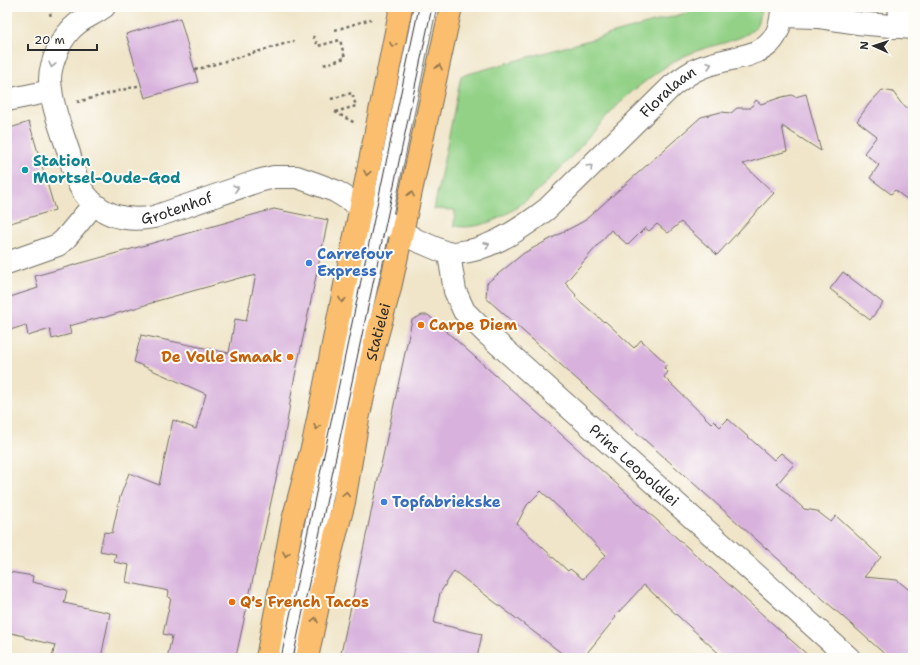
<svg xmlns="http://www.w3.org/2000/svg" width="920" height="665" font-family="'Shantell Sans',sans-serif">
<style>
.green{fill:#93d187;stroke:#5f7e59}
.building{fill:#d8b2dd;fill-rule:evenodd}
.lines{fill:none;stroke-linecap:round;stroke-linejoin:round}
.minor-casing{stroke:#706c62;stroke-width:24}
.major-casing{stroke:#706c62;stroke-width:24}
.path{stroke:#706c62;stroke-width:2.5;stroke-dasharray:3 3;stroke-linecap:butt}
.minor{stroke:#fff;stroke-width:22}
.major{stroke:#fabe6e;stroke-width:22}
.tram{stroke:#2b2b2b;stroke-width:1}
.oneway{stroke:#92744c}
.oneway2{stroke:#a0a0a0}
.culture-dot{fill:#0f9aa8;stroke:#fdfcf7;stroke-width:1.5}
.shop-dot{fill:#3f7fe0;stroke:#fdfcf7;stroke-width:1.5}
.food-dot{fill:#e8710a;stroke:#fdfcf7;stroke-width:1.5}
.labels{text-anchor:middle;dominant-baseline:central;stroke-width:4;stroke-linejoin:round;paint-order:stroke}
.street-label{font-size:15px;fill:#2b2b2b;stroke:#fdfcf7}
.culture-label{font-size:15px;font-weight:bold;fill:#0d838f;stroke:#fdfcf7;text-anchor:start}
.shop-label{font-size:15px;font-weight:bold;fill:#366cbe;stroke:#fdfcf7;text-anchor:start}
.food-label{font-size:15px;font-weight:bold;fill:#c56008;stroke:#fdfcf7;text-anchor:start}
</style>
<rect width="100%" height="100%" fill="#fdfcf7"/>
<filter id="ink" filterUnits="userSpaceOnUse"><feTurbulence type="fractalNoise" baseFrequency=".025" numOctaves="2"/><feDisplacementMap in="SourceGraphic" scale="8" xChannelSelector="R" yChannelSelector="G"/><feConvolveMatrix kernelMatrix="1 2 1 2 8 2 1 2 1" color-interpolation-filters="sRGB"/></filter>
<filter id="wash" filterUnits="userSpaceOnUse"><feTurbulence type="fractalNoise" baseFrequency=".012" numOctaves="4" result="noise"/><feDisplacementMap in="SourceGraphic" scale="16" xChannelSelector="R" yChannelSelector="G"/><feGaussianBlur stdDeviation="0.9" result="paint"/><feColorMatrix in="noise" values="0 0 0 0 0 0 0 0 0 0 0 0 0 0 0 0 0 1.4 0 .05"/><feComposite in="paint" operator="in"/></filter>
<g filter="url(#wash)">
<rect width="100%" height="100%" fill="#f0e5c9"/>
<path class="green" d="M707,7H760C761,14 760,24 754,29C740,42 708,45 689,54C669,62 651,77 634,90C588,128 522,238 454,226L455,210L434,209L461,76Z"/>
<g id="blocks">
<path class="building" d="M180,18L198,82L145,98L126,34Z
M882,90L893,92L901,103L913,112V204L895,190L891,194L870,178L879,165L864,153L877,136L857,121L869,104Z
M806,94L821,151L782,126L787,151L743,164L774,193L717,255L681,222L668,233L657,224L649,231L645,228L628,245L611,230L565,283L576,295L575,297L604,322L605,321L634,348L641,340L667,364L664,368L668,372L664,377L711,423L714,421L720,427L728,419L774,460L781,453L794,464L777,484L804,509L817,511L831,522L836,516L881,557L864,577L897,580L913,593V658H889L486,298L487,283L524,253L584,221L701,117L721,112L731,113L737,108H751L750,107L752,106L756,100L761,104L782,97L792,95L795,97Z
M29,122L55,210L7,224V129Z
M274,209L328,220L292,390L287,423L280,461L262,543L256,565L237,652L235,658H167L172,636L163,634L171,598L168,597L169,591L126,582L129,565L114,562L116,554L100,551L104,532L112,533L120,497L129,473L159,485L173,420L196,429L206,394L134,362L141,335L229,353L235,319L246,321L256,275L243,278V277L153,302H155L102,318V317L69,326L71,334L52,339L50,329L28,336L26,325L7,331V298L38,288L35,276Z
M843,272L883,303L870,320L830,289Z
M422,315H428L466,349L811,658H724L644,585L615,616L616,617L583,658H568L454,571L440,593L434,623L482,634L477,658H340L412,320ZM541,491L566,514L606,555L583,579L570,569L568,571L517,524L527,505Z
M9,572L33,576L32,582L67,590L64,603L110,613L101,658H52L55,645L25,638L24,636L7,632V583Z"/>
</g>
</g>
<g filter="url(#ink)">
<use href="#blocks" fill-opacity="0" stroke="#706c62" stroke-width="1"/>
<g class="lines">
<defs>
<g id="minor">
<path id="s1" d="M104,7C96,13 86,17 78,23C70,29 62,40 58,49C54,58 50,69 50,79C51,104 61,129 69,153C72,165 75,179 82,190C85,195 90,200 94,204C112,219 133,221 154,217L258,181L274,177H297L314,183L335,191L416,240L449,254"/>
<path d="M782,16L818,17L857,23L913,28"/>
<path d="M895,27L902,7"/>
<path d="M7,100L51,91"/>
<path id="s2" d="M449,254L455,291L464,311L485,332L849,658"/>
<path id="s3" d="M449,254C458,252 468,252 477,249C503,241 526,225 547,209L672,86C681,79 690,72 700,68C738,52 781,63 782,7"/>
<path d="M7,263L58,245L65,239L94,204"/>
<path d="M288,658L425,7"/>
</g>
<g id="major">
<path d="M267,658L293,520L313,444L401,7"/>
<path id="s4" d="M307,658L321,591L344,502L358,419L375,343L390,288L451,7"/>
</g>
</defs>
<use href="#minor" class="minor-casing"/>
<use href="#major" class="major-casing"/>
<path class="path" d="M49,7L51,18
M335,30L371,19
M313,36L318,46L340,40L345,58L323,65
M195,70L294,41
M331,99L352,93L356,106L335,112
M77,102L141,85
M335,112L355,123"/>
<use href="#minor" class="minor"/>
<use href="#major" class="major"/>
<path class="tram" d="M281,658L419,7
M293,658L432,7"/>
</g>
<defs><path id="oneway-chevron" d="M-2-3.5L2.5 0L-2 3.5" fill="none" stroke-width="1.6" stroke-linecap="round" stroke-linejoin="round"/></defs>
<g class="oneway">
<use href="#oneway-chevron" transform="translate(393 45) rotate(101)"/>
<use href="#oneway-chevron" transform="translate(439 67) rotate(-78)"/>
<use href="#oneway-chevron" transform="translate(367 173) rotate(101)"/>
<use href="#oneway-chevron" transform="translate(411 194) rotate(-78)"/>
<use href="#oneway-chevron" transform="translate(342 300) rotate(101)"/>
<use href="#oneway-chevron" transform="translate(317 427) rotate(101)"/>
<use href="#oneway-chevron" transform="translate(346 494) rotate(-81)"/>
<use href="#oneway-chevron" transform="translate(286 554) rotate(100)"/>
<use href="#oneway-chevron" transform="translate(315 620) rotate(-79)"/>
</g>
<g class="oneway2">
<use href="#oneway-chevron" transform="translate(52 65) rotate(104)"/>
<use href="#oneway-chevron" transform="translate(709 65) rotate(-17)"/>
<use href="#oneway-chevron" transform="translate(590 167) rotate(-45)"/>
<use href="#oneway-chevron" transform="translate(236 188) rotate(-18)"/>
<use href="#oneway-chevron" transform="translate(487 245) rotate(-22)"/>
</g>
</g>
<circle class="culture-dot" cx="25" cy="170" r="4"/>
<g class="shop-dot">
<circle cx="309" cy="263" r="4"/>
<circle cx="384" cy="502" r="4"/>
</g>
<g class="food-dot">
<circle cx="421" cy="325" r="4"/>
<circle cx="290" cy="357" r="4"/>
<circle cx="232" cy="602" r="4"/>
</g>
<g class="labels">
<g class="street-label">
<text stroke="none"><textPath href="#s3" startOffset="278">Floralaan</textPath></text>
<text stroke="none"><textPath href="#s1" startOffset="317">Grotenhof</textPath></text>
<text stroke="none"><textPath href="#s4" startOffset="334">Statielei</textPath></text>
<text stroke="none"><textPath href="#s2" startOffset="289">Prins Leopoldlei</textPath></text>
</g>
<g class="culture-label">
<text x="33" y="161">Station<tspan x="33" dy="17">Mortsel-Oude-God</tspan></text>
</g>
<g class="shop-label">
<text x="317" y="254">Carrefour<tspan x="317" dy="17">Express</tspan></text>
<text x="392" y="502">Topfabriekske</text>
</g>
<g class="food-label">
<text x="429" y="325">Carpe Diem</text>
<text x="282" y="357" text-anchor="end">De Volle Smaak</text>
<text x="240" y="602">Q's French Tacos</text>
</g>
</g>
<rect width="920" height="665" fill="none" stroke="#fdfcf7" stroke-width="24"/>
<g transform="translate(874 46) rotate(273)" stroke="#fdfcf7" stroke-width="3" paint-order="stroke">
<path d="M0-3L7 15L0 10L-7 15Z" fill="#2b2b2b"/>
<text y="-6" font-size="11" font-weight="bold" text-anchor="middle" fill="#2b2b2b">N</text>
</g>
<path d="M28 44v6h69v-6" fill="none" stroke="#2b2b2b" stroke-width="2"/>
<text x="34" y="44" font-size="12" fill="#2b2b2b" stroke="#fdfcf7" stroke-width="3" paint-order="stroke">20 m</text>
</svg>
